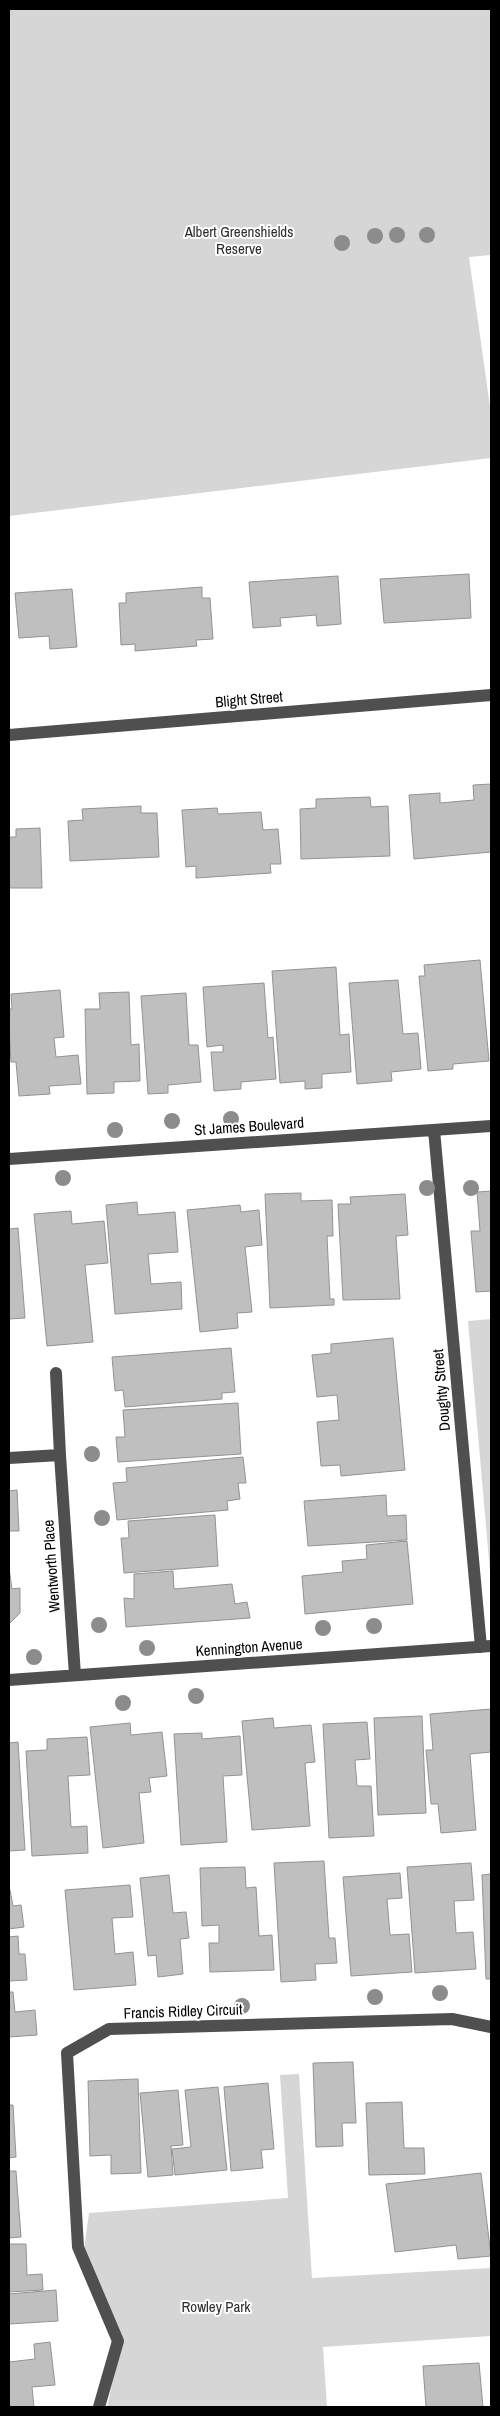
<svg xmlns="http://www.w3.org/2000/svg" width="500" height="2416" font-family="'Archivo Narrow',sans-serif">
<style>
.green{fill:#d6d6d6}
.building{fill:#bfbfbf;stroke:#939393}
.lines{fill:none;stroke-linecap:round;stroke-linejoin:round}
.minor{stroke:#4f4f4f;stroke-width:12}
.tree{fill:#8c8c8c}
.labels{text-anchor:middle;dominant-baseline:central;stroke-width:4;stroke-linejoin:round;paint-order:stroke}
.park-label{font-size:15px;fill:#2d2d2d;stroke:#fff}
.street-label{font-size:15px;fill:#000;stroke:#fff}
</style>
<rect width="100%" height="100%" fill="#fff"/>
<path class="green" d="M9,9H491V255L469,257L491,414V458L9,516Z
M491,1319V1583L468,1321Z
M299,2074L312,2278L491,2268V2336L323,2347L327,2407H107L122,2339L84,2249L89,2213L288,2198L280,2075Z"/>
<path class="building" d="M469,574L471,618L384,623L380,579Z
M338,576L341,624L317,626L316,615L280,618L281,626L253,628L249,582Z
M202,587V598H210L213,639L196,640L197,646L135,651V644L121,645L119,603H126V593Z
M72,589L77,647L50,649L49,636L19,638L15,593Z
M491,784V852L414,859L409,795L440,793V803L474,800L473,785Z
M370,797L371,807L388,806L390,856L301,859L300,809L316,808V799Z
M141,806V813H157L159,857L70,861L68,821L83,820L82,809Z
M217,808L218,814L261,812L263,830L278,829L281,864H270L271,873L196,878V866L186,867L182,810Z
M40,828L42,888H9V837H16V829Z
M480,960L489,1061L453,1064V1069L428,1071L419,976H425L424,965Z
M336,967L340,1035L349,1034L351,1072L322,1074V1088L305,1089V1081L280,1083L272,971Z
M398,980L403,1034L418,1033L421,1069L391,1072L392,1081L357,1084L349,983Z
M264,983L268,1038L273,1037L276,1079L241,1082V1089L214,1091L211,1052H223V1045L207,1047L203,987Z
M60,990L64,1037L54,1038L56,1057L78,1055L81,1084L49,1086L50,1094L19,1096L16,1062H11L9,1029V1009H12L11,994Z
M129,992L131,1045L139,1044L140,1081L114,1082V1093L87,1094L85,1009H100L99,993Z
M186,993L189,1045H198L201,1082L168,1085V1093L148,1094L141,996Z
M491,1191V1291L476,1292L471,1231H480L477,1192Z
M301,1193V1201L332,1200L333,1236H327L330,1299H334V1305L270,1308L265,1194Z
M405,1194L408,1235L396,1236L400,1299L343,1300L338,1204H351L350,1197Z
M137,1202L138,1215L175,1212L178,1252L148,1254L151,1284L181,1282L182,1309L115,1314L106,1205Z
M240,1205L241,1212L259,1210L262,1245L245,1247L252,1312L237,1313L238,1328L200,1332L187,1210Z
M71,1211L72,1224L104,1221L108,1263L85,1265L93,1342L47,1346L34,1214Z
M18,1228L25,1318L9,1319V1229Z
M393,1338L405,1470L341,1476L340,1465L321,1466L317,1422L339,1420L337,1395L317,1397L312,1355L331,1353V1344Z
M231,1348L235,1392L222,1393V1399L125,1407L123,1390L115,1391L112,1357Z
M238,1403L241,1454L118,1462L116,1437H125L123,1410Z
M243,1457L246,1483H238L240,1499L227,1501L228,1510L117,1520L113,1483L127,1482L126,1468Z
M17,1490L19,1531H9V1491Z
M386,1495L387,1516L406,1515L407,1540L308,1546L304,1501Z
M215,1515L218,1566L124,1573L121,1538H129L128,1521Z
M407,1541L413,1604L305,1614L302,1576L343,1572L342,1561L367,1559L366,1545Z
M9,1568L12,1589L20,1588V1613L9,1624Z
M173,1571L174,1589L232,1584L235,1604L247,1602L250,1618L126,1627L124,1598L134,1599V1574Z
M491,1709V1752L470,1754L476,1830L441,1833L438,1804H431L426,1750H433L430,1714Z
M422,1716L426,1813L378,1815L374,1718Z
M273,1718L274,1728L311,1725L315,1762L305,1763L310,1826L252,1830L242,1721Z
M367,1722L370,1759L355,1760L357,1786H371L374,1836L329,1838L323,1724Z
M130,1723L131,1735L162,1732L167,1776L149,1778L151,1792L139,1793L144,1843L103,1848L90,1727Z
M202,1733V1739L240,1736L242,1775L223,1776L227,1842L181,1845L174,1734Z
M87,1737L90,1775L68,1776L71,1827L87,1826L88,1853L32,1856L26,1751L47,1750V1739Z
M18,1742L25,1850L9,1851V1743Z
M324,1861L329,1938H335L337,1963L315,1964L316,1980L281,1982L274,1863Z
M471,1863L474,1900L454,1901L456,1933L473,1932L476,1969L415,1973L407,1867Z
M245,1867L246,1888L256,1887L259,1936L272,1935L274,1970L210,1972L209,1943H219V1925L202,1926L200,1868Z
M400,1873L402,1898L387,1899L390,1935L409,1934L412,1972L351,1976L343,1877Z
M491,1874V1979H486L482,1875Z
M169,1875L173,1913L186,1912L189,1938L180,1939L183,1974L158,1977L156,1955L148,1956L140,1878Z
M9,1885L13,1906L21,1905L24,1927L9,1929Z
M130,1885L133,1917L112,1918L115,1954L133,1952L136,1985L74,1990L65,1890Z
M18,1936L19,1954H25L27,1980L9,1981V1937Z
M9,1992H13L15,2012L35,2010L37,2035L9,2037Z
M353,2062L356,2123H342L343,2146L316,2147L313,2063Z
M138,2079L141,2173L111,2174V2155L90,2156L88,2081Z
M268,2083L274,2149L261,2150L263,2168L231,2171L224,2087Z
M218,2087L227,2170L175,2175L172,2149L191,2147L185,2090Z
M178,2090L183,2145L171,2146L173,2175L148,2177L140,2093Z
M402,2102L404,2148H424L425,2174L369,2175L366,2103Z
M9,2105H13L16,2157L9,2158Z
M9,2171H16L21,2237L9,2238Z
M481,2173L491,2256L458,2259L456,2245L395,2252L386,2184Z
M9,2244H26L27,2275L42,2274L43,2290L9,2292Z
M56,2290L58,2321L9,2324V2294Z
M50,2342L55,2385L32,2387L34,2407H9V2362L35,2359L34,2344Z
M479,2363L483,2407H426L423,2366Z"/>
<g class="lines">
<path class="minor" d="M9,735L491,695
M434,1130L481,1647
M9,1159L491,1126
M56,1373L60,1455
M9,1458L60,1455L75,1675
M9,1680L491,1646
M99,2407L118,2341L78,2247L67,2053L109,2029L452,2019L491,2027"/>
</g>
<g class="tree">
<circle cx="397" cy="235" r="8"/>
<circle cx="427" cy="235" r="8"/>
<circle cx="375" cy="236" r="8"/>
<circle cx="342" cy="243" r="8"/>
<circle cx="231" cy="1119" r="8"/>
<circle cx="172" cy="1121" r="8"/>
<circle cx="115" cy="1130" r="8"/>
<circle cx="63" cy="1178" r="8"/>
<circle cx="427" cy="1188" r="8"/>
<circle cx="471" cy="1188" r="8"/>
<circle cx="92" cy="1454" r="8"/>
<circle cx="102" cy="1518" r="8"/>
<circle cx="99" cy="1625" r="8"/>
<circle cx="374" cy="1626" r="8"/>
<circle cx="323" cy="1628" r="8"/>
<circle cx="147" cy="1648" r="8"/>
<circle cx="34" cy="1657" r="8"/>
<circle cx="196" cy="1696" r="8"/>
<circle cx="123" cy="1703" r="8"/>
<circle cx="440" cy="1993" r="8"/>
<circle cx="375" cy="1997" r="8"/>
<circle cx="242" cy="2006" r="8"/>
</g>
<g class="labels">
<g class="park-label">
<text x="239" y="231">Albert Greenshields<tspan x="239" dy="17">Reserve</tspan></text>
<text x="216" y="2306">Rowley Park</text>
</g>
<g class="street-label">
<text transform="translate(249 699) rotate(-5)">Blight Street</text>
<text transform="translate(249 1126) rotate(-4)">St James Boulevard</text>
<text transform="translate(441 1390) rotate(-95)">Doughty Street</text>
<text transform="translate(51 1566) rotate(-94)">Wentworth Place</text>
<text transform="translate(249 1647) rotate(-4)">Kennington Avenue</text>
<text transform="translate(183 2011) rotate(-2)">Francis Ridley Circuit</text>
</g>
</g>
<rect width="500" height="2416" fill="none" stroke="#000000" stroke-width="20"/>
</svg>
